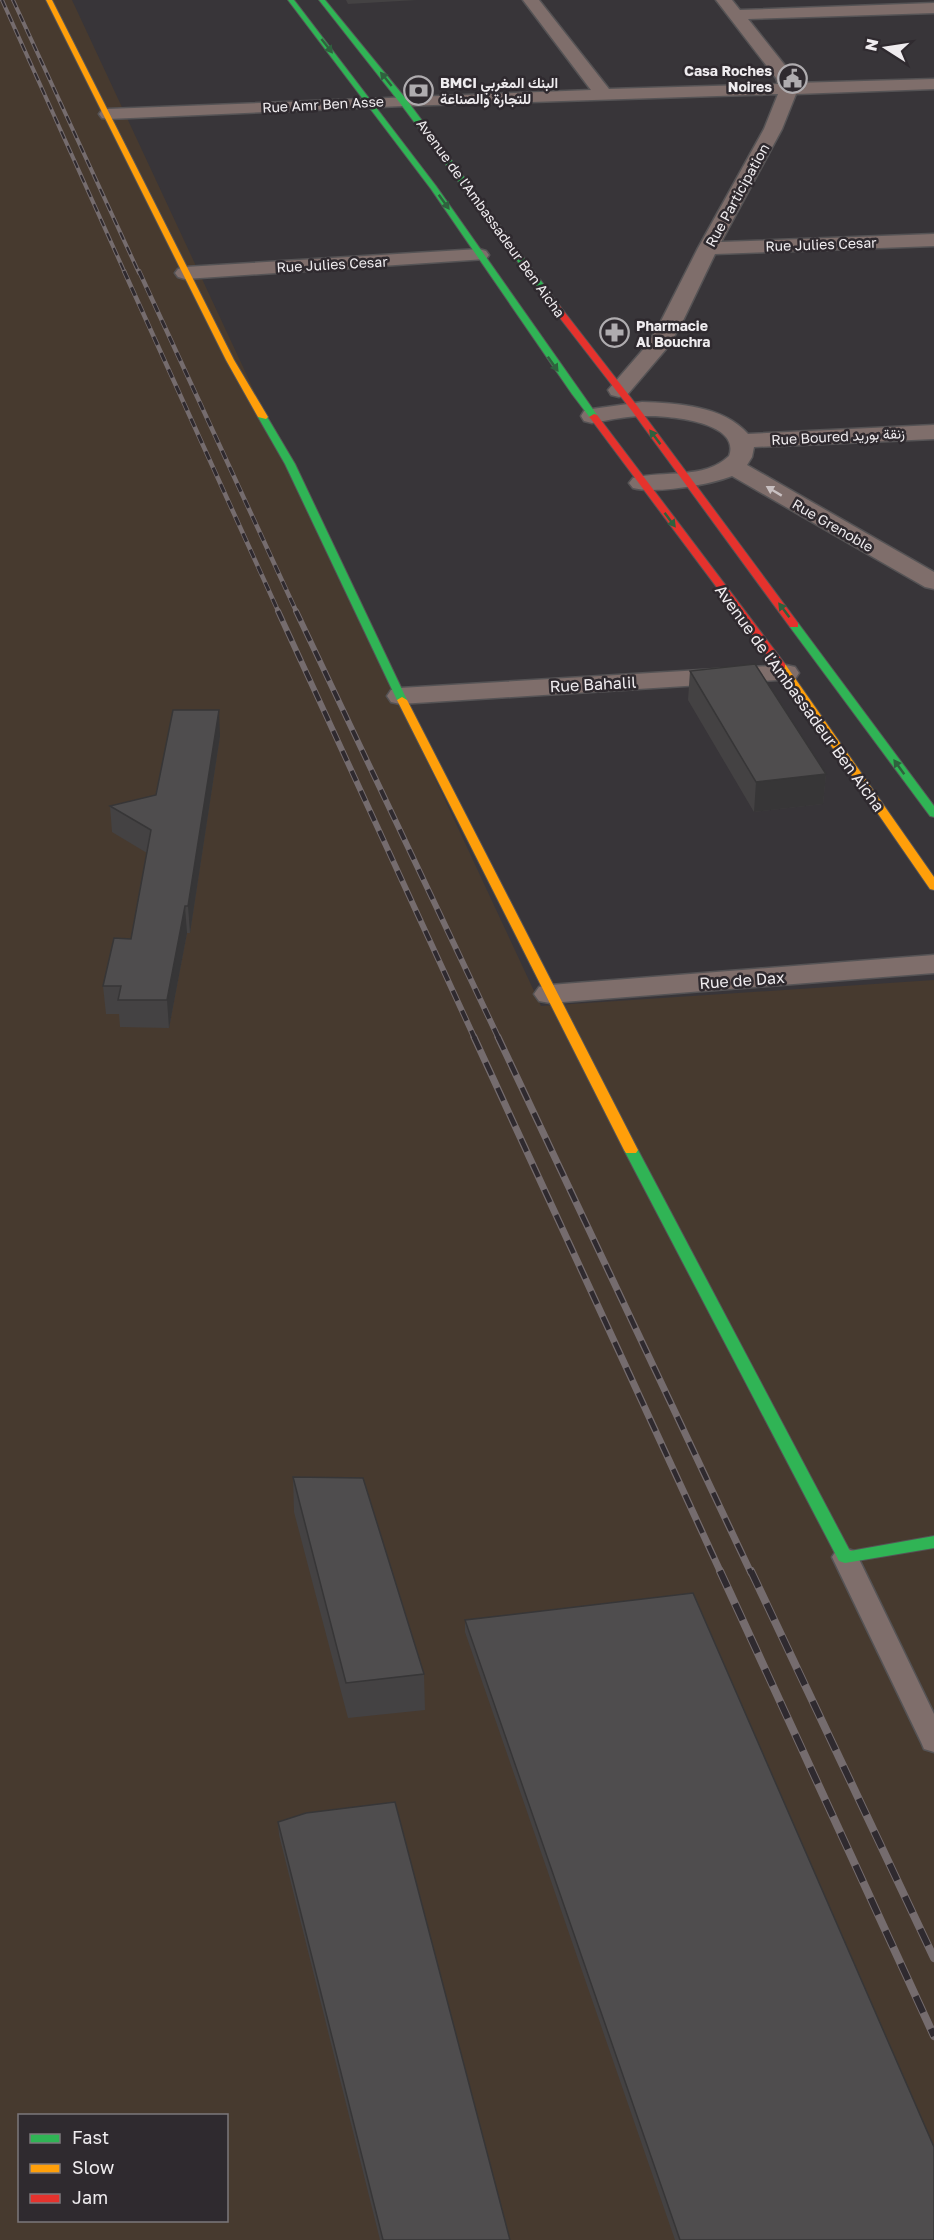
<svg xmlns="http://www.w3.org/2000/svg" width="934" height="2240" font-family="'Golos Text',Vazirmatn,sans-serif">
<style>
.industrial{fill:#473a2f;fill-rule:evenodd}
.lines{fill:none;stroke-linecap:round;stroke-linejoin:round}
.lane-casing{stroke:#555355;stroke-width:3}
.street-casing{stroke:#555355;stroke-width:3}
.fast-casing{stroke:#555355;stroke-width:2}
.slow-casing{stroke:#555355;stroke-width:2}
.jam-casing{stroke:#555355;stroke-width:2}
.lane{fill:#7f6e6b;fill-rule:evenodd}
.street{fill:#7f6e6b;fill-rule:evenodd}
.fast{fill:#30b455;fill-rule:evenodd}
.slow{fill:#ff9f0a;fill-rule:evenodd}
.jam{fill:#e5322d;fill-rule:evenodd}
.rail-far4-casing{stroke:#756c6e;stroke-width:4}
.rail-far3-casing{stroke:#756c6e;stroke-width:4.5}
.rail-far2-casing{stroke:#756c6e;stroke-width:6}
.rail-far1-casing{stroke:#756c6e;stroke-width:7}
.rail-casing{stroke:#756c6e;stroke-width:8}
.rail-far4{stroke:#2f2a2f;stroke-width:2;stroke-dasharray:8;stroke-linecap:butt}
.rail-far3{stroke:#2f2a2f;stroke-width:3;stroke-dasharray:9;stroke-linecap:butt}
.rail-far2{stroke:#2f2a2f;stroke-width:4;stroke-dasharray:11;stroke-linecap:butt}
.rail-far1{stroke:#2f2a2f;stroke-width:4.5;stroke-dasharray:14;stroke-linecap:butt}
.rail{stroke:#2f2a2f;stroke-width:6;stroke-dasharray:18;stroke-linecap:butt}
.wall{fill:#444243}
.shaded-wall{fill:#373637}
.building{fill:#4f4d4e;stroke:#373637;stroke-width:1.5}
.oneway{fill:#2f613e}
.oneway2{fill:#c8c0c1}
.labels{text-anchor:middle;dominant-baseline:central;stroke-width:5;stroke-linejoin:round;paint-order:stroke}
.far-poi-label{font-size:14px;font-weight:bold;fill:#efecef;stroke:#2f2a2f;text-anchor:start}
.far-street-label{font-size:14px;fill:#efecef;stroke:#2f2a2f}
.street-label{font-size:16px;fill:#efecef;stroke:#2f2a2f}
</style>
<rect width="100%" height="100%" fill="#383539"/>
<path class="industrial" d="M0,0H72L541,1006L934,980V2240H0ZM20,2116H226V2220H20Z"/>
<g class="lines">
<defs>
<path id="lane" d="M845,1548L854,1551L858,1557L934,1714V1752L924,1749L921,1742L832,1557L836,1551Z"/>
<path id="street" d="M523,0H539L609,89L778,84L776,78L716,0H732L740,10L934,3V13L748,19L791,73L795,83L934,79V89L796,94L782,129L721,242L934,234V246L715,254L680,327L667,348L627,395L619,397L611,395L608,390L647,345L658,327L698,248L764,129L778,94L403,106L108,119L102,118L99,114L102,110L108,109L591,90Z
M479,249L486,251L489,255L486,259L185,279L178,277L175,273L178,269L185,267Z
M642,402C677,403 724,406 748,434L934,425V439L754,447L752,457L747,465L934,572V589L925,587L732,476C710,485 655,494 633,488L629,483L633,478C664,470 704,480 729,456C742,421 665,415 643,416C626,416 609,420 592,423L584,421L581,416L584,411L592,409Z
M786,665L795,667L799,673L795,679L400,704L391,702L387,696L391,690L400,688Z
M934,955V973L550,1003L539,1001L534,994L539,987L550,985Z"/>
<path id="fast" d="M288,0H294L436,186L597,415V419H591L572,394L431,189Z
M319,0H325L406,99L559,305V309H553L400,103Z
M260,415H266L295,464L407,700L406,702L402,703L397,700L285,464L258,417Z
M794,622L798,623L934,806V817L930,816L790,627V623Z
M631,1146L638,1150L850,1551L934,1536V1548L845,1563L839,1561L624,1150Z"/>
<path id="slow" d="M46,0H52L234,360L268,417L266,419L258,417L226,360Z
M781,663L785,664L934,877V890L930,889L776,666Z
M402,697L407,700L638,1150L636,1153H626L624,1150L397,700Z"/>
<path id="jam" d="M553,305H559L638,407L798,623V627H790L632,411L553,309Z
M594,414L597,415L785,664V668H777L591,419L589,417Z"/>
</defs>
<use href="#lane" class="lane-casing"/>
<use href="#street" class="street-casing"/>
<use href="#fast" class="fast-casing"/>
<use href="#slow" class="slow-casing"/>
<use href="#jam" class="jam-casing"/>
<use href="#lane" class="lane"/>
<use href="#street" class="street"/>
<use href="#fast" class="fast"/>
<use href="#slow" class="slow"/>
<use href="#jam" class="jam"/>
<defs>
<path id="rail-far4" d="M2,0L125,273
M13,0L139,273"/>
<path id="rail-far3" d="M124,271L279,613
M139,271L297,613"/>
<path id="rail-far2" d="M278,611L475,1039
M296,611L499,1039"/>
<path id="rail-far1" d="M474,1037L721,1573
M498,1037L751,1573"/>
<path id="rail" d="M720,1571L934,2036
M751,1571L934,1958"/>
</defs>
<use href="#rail-far4" class="rail-far4-casing"/>
<use href="#rail-far3" class="rail-far3-casing"/>
<use href="#rail-far2" class="rail-far2-casing"/>
<use href="#rail-far1" class="rail-far1-casing"/>
<use href="#rail" class="rail-casing"/>
<use href="#rail-far4" class="rail-far4"/>
<use href="#rail-far3" class="rail-far3"/>
<use href="#rail-far2" class="rail-far2"/>
<use href="#rail-far1" class="rail-far1"/>
<use href="#rail" class="rail"/>
</g>
<path class="wall" d="M346,0H417L348,4Z
M690,671L826,774L823,804L754,812L688,700Z
M220,736L190,933H187L169,1028L120,1027L119,1014H106L103,986L131,939L147,853L112,832L110,806L156,795Z
M293,1477L424,1674L425,1710L348,1718L294,1512Z
M465,1620L934,2240H675L465,1632Z
M278,1822L510,2240H380L279,1835Z"/>
<path class="shaded-wall" d="M219,710L220,736L190,933L188,906Z
M826,774L823,804L754,812L756,782Z
M185,906L187,933L169,1028L167,1000Z"/>
<path class="building" d="M755,664L826,774L756,782L690,671Z
M173,710H219L188,906H185L167,1000H118L121,986H103L114,938L131,939L151,830L110,806L156,795Z
M293,1477L363,1478L424,1674L346,1683Z
M693,1593L934,2147V2240H680L465,1620Z
M395,1802L510,2240H383L278,1822L306,1813Z"/>
<defs><path id="oneway-solid" d="M-6-.8H1V-3.2L6.5 0L1 3.2V.8H-6Z" transform="scale(1.5)"/></defs>
<g class="oneway">
<use href="#oneway-solid" transform="translate(327 46) rotate(52)"/>
<use href="#oneway-solid" transform="translate(386 79) rotate(-129)"/>
<use href="#oneway-solid" transform="translate(444 202) rotate(54)"/>
<use href="#oneway-solid" transform="translate(553 364) rotate(55)"/>
<use href="#oneway-solid" transform="translate(655 437) rotate(-127)"/>
<use href="#oneway-solid" transform="translate(670 520) rotate(53)"/>
<use href="#oneway-solid" transform="translate(784 610) rotate(-127)"/>
<use href="#oneway-solid" transform="translate(899 767) rotate(-126)"/>
</g>
<use class="oneway2" href="#oneway-solid" transform="translate(774 491) rotate(-149)"/>
<defs>
<symbol id="civic-ring" viewBox="-11 -11 22 22"><circle r="9.5" fill="#2f2a2f" stroke="#afacaf" stroke-width="1.5"/><path d="M-.6-6.5H3V-4.5H.6V-3L4-1V1h2V6H-6V1h2V-1L-.6-3ZM-1.2 2.5V6h2.4V2.5Z" fill="#afacaf"/></symbol>
<symbol id="bank-ring" viewBox="-11 -11 22 22"><circle r="9.5" fill="#2f2a2f" stroke="#afacaf" stroke-width="1.5"/><path d="M-6-4H6V4H-6ZM0-2.3a2.3 2.3 0 1 0 0 4.6a2.3 2.3 0 1 0 0-4.6Z" fill="#afacaf"/></symbol>
<symbol id="pharmacy-ring" viewBox="-11 -11 22 22"><circle r="9.5" fill="#2f2a2f" stroke="#afacaf" stroke-width="1.5"/><path d="M-2-6h4v4h4v4h-4v4h-4v-4h-4v-4h4Z" fill="#afacaf"/></symbol>
</defs>
<g fill-rule="evenodd">
<use href="#civic-ring" x="776" y="62" width="33" height="33"/>
<use href="#bank-ring" x="402" y="74" width="33" height="33"/>
<use href="#pharmacy-ring" x="598" y="316" width="33" height="33"/>
</g>
<g class="labels">
<g class="far-poi-label">
<text x="772" y="70" text-anchor="end">Casa Roches<tspan x="772" dy="16">Noires</tspan></text>
<text x="440" y="82">BMCI البنك المغربي<tspan x="440" dy="16">للتجارة والصناعة</tspan></text>
<text x="636" y="325">Pharmacie<tspan x="636" dy="16">Al Bouchra</tspan></text>
</g>
<g class="far-street-label">
<text transform="translate(323 104) rotate(-3)">Rue Amr Ben Asse</text>
<text transform="translate(737 195) rotate(-61)">Rue Participation</text>
<text transform="translate(491 218) rotate(54)">Avenue de l'Ambassadeur Ben Aicha</text>
<text transform="translate(821 244) rotate(-2)">Rue Julies Cesar</text>
<text transform="translate(332 264) rotate(-3)">Rue Julies Cesar</text>
<text transform="translate(838 436) rotate(-3)">Rue Boured زنقة بوريد</text>
<text transform="translate(833 525) rotate(30)">Rue Grenoble</text>
</g>
<g class="street-label">
<text transform="translate(593 684) rotate(-3)">Rue Bahalil</text>
<text transform="translate(800 698) rotate(54)">Avenue de l'Ambassadeur Ben Aicha</text>
<text transform="translate(742 980) rotate(-4)">Rue de Dax</text>
</g>
</g>
<rect x="18" y="2114" width="210" height="108" fill="#2f2a2f" stroke="#7c787c" stroke-width="1.5"/>
<rect x="30" y="2134" width="30" height="9" fill="#30b455" stroke="#7c787c" stroke-width="1.5"/>
<text x="72" y="2144" font-size="18" fill="#efecef">Fast</text>
<rect x="30" y="2164" width="30" height="9" fill="#ff9f0a" stroke="#7c787c" stroke-width="1.5"/>
<text x="72" y="2174" font-size="18" fill="#efecef">Slow</text>
<rect x="30" y="2194" width="30" height="9" fill="#e5322d" stroke="#7c787c" stroke-width="1.5"/>
<text x="72" y="2204" font-size="18" fill="#efecef">Jam</text>
<g transform="translate(886 48) rotate(282)" stroke="#2f2a2f" stroke-width="4.5" paint-order="stroke">
<path d="M0-4.5L10 22L0 15L-10 22Z" fill="#efecef"/>
<text y="-9" font-size="16" font-weight="bold" text-anchor="middle" fill="#efecef">N</text>
</g>
</svg>
